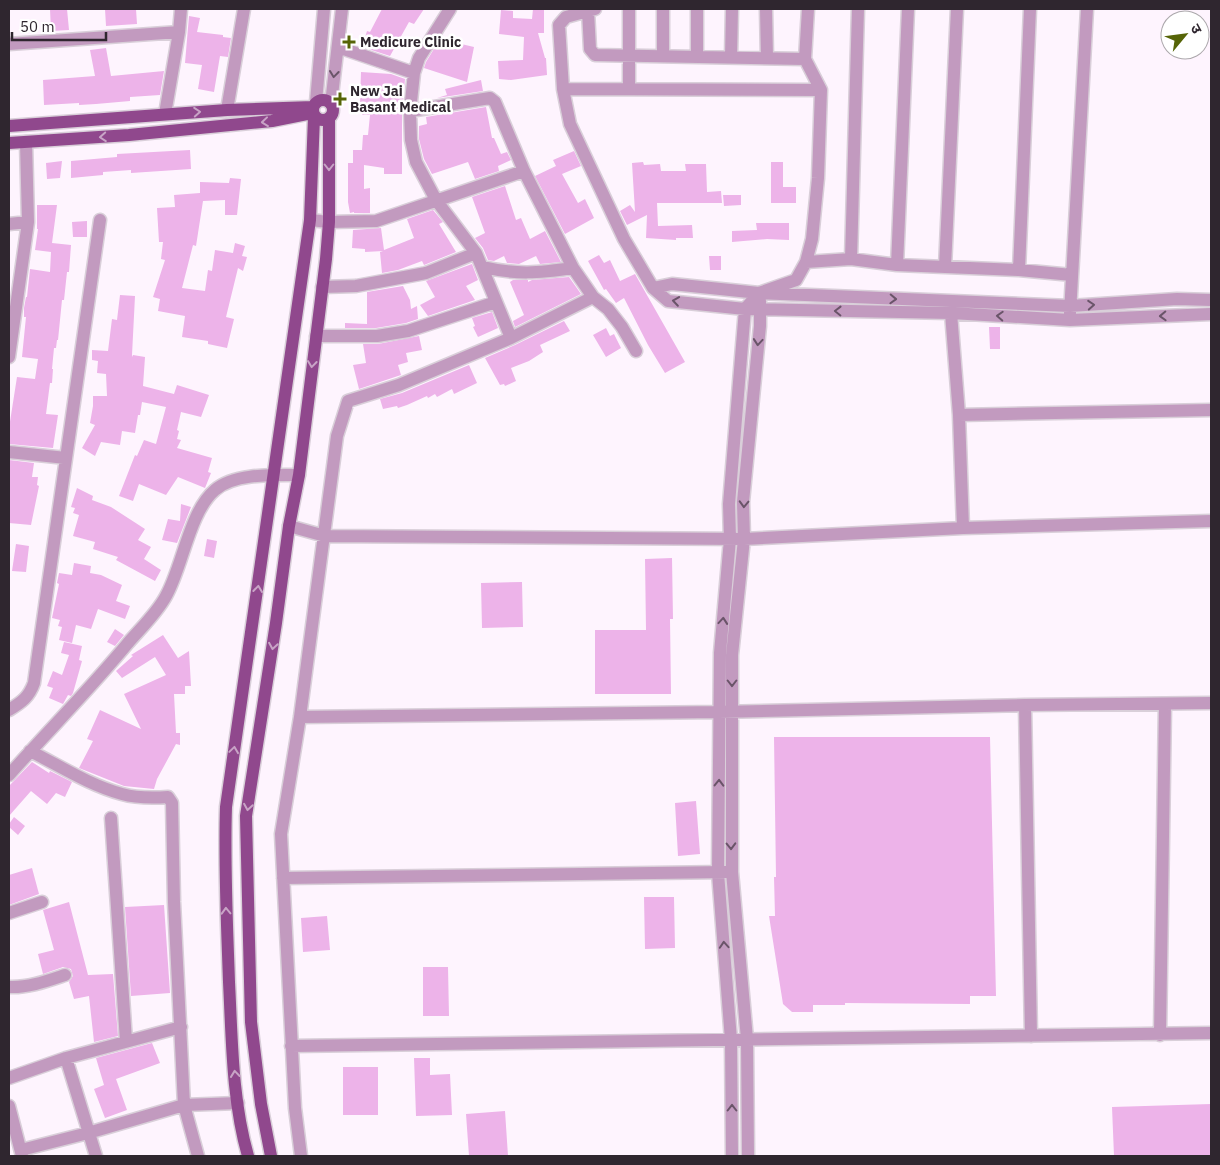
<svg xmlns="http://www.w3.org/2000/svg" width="1220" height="1165" font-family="'IBM Plex Sans','Noto Sans Devanagari',sans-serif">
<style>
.building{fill:#edb3e9}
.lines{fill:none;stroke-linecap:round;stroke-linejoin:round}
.minor-casing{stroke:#d9cfd9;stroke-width:15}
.major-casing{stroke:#d9cfd9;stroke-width:15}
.minor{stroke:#c29abf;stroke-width:12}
.major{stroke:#90488d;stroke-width:12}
.oneway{stroke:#6a5469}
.oneway2{stroke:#c8a4c6}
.poi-dot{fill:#566407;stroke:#fff;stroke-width:2}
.labels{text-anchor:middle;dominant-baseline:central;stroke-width:5;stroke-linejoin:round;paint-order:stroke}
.poi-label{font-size:14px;font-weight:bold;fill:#2f262f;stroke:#fff;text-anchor:start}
</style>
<rect width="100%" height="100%" fill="#fef4fe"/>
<path class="building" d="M50,9H67L69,30L51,31Z
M105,9H136L137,24L106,26Z
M382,9H424L414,24L409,22L390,56L362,47L367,31L370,32Z
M533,9H544V33H538L545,58H546L547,75L511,80L499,79L498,61L523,60L524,37L499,34L501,10L513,11V18L532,19Z
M189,16L200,18L197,32L223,35V37L231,38L228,57L220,56L214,92L198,89L202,65L185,63Z
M440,39L474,47L467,82L424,68L426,62Z
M106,48L111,76L164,71L160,95L130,97V101L96,104L79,105V103L44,105L43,80L95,76L90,50Z
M361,72L391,74L405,79L402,111V174H384V168L364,165V189L370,188V213H354V212L350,213L348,202V163H353V150H362L363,135H368L370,115H362V105H360Z
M481,80L483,91L437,98L447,95L445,89Z
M486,107L492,138H494L501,154L507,152L511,160L498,166L499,171L475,179L468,162L432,174L424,159L419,139V126L427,124L426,117Z
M190,150L191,169L131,173V170L103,172V175L71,178V161L117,157V154Z
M574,151L581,166L562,174L578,203L585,199L594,218L565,234L535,176L556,166L553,160Z
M62,161L60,178L47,179L46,163Z
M643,162L644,165L660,164L661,171H686L685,164H706L707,192L721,191L722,203H657L658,226L692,225L693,238H676V240L646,238L647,215L627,225L620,211L630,205L635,212L632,163Z
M771,162H783V187H796V203H771Z
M230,178L241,179L237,215H225V200L203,201L196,246L193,245L182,288L205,291L208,270L212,271L215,250L233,253L235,243L245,246L242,256L247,257L243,271L238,268L226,317L234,319L227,348L208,344V341L182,337L185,316L158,311L160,299L153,297L165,260L161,259L163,242H159L157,208L175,207L174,195L200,193V182L229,183Z
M505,186L516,220L521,218L530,239L545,231L561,262L540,264L536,256L519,264L507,263L504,256L494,261L488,260L483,248L475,238L485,233L472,197Z
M723,195H741V205L724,206Z
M37,205H57L52,243L71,245L69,272H67L64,300H62L58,340H57L56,348H54L52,369H53L52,383H50L46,414L58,415L53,448L9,444V428L17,377L35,379L38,359L22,357L26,317H24V308L26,297H27L30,269L50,272L51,252L35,250L38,229H37Z
M433,210L443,222L439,224L456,252L424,265L422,261L398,270L382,273L380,252L383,251L365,252V249L352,248L353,230L381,228L384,250L414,238L407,219Z
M87,221V237H73L72,222Z
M756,223H789V240L767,239L732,242V231L757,230Z
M599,255L604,263L610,260L620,281L635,274L685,362L665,373L648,345L624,298L616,303L606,289L604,290L588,261Z
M709,256H721V270H710Z
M472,264L478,280L466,286L475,300L428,316L420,305L435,297L426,281Z
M569,277L581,294L515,327L513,321L524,315L510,282L513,280H528V282L532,280Z
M403,286L410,300L411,309L417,306L418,319L406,323L376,328H345V323L367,324V292Z
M120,295L135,296L132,355L133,357V355L145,357L143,386L174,394L177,385L209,395L201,417L181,412L177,430L179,431L177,439L181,440L177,448L212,458L208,472L211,473L205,488L178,477L166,495L139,484L133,501L119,496L135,455L137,456L144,440L156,444L166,407L142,402L140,415H138L135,433L122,431L120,445L101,442L95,456L82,448L95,425L90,423L93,406V396H107L106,374L97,373L98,361L92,360V350L108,351L112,319L117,320Z
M492,312L498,328L478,337L473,327L475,326L472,318Z
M564,321L570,331L540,345L543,352L529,361L511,368L516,381L505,386L504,384L500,385L485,358L515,345Z
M989,327H1000V349H990Z
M606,328L610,336L614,334L621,348L606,357L593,335Z
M419,336L422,350L406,353L408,362L398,365L401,375L359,389L353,365L366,363L363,344H378Z
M469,365L477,383L454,394L452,389L437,397L435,394L428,398L427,396L407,405L398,408L397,406L383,409L380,399L402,393Z
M9,460L34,463L32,477H38L37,485L39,486L31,525L9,523Z
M77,488L93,496L92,500L111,507L145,529L138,540L151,547L144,559L161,570L155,581L116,560L118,557L93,549L95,542L73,536L79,515L73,513L75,508L71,507Z
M181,504L191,507L177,543L162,540L168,519L180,521Z
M207,539L217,541L214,558L204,556Z
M16,544L29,546L26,572L12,571Z
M672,558L673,619H670L671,694H595V630H646L645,559Z
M74,563L91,566L90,573L101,575L122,585L116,601L130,606L125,619L98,609L91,629L76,625L72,643L59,640L62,627L58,626L60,620L52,618L59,584L57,583L59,573L72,575Z
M522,582L523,627L482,628L481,583Z
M115,629L124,635L115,646L107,642Z
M163,635L178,658L189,651L191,686H185V694H174L176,733H180V745L176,744L157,779L154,789L124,786L79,768L93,741L87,739L100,710L141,729L124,694L166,675L155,657L122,678L116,671L133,656L131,655Z
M64,642L82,646L79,660L82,661L73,693L71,696L68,695L63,704L49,698L53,688L47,686L53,671L62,675L69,655L61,653Z
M774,737H990L996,996H970V1004L845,1003V1005H813V1012H792L783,1004L769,916H775L774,877H776Z
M32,762L49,773L50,771L72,782L65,797L56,793L47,804L31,791L9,816V786Z
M696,801L700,854L678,856L675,803Z
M14,817L25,826L18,835L9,827V824Z
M32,868L39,894L9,905V875Z
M644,897H674L675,948L645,949Z
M69,902L88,975L113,974L118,1036L94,1042L89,996L74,999L69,982L73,976L71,969L63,967L43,974L38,954L54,950L43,910Z
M164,905L170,993L131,996L125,907Z
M327,916L330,950L303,952L301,918Z
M423,967H448L449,1016H423Z
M152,1043L160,1063L116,1079L127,1110L105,1118L94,1089L104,1085L96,1058Z
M414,1058H430V1075L450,1074L452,1115L416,1116Z
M343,1067H378V1115H343Z
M1211,1104V1156H1114L1112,1107Z
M505,1111L508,1156H469L466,1114Z"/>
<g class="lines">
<defs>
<path id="minor" d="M595,9L566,17L559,25L563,89L570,124L624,239L653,288L668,301L745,309L951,313L1070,320L1211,314
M766,9L767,58
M588,11L590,49L595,55L805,59
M9,44L179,32
M338,47L414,73L419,58L450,9
M663,56V9
M697,56V9
M731,57L732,9
M414,73L410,111L411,140L416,162L436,200L476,253L511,338
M563,89L821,90
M629,89V9
M316,102L324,9
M331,104L342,9
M227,110L244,9
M410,111L490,98L495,102L524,171L573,268L593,297L608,309L622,327L636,351
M165,114L179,32L181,9
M310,220L329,222L376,221L524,171
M9,224L28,222
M851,259L858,9
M806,262L851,259L897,265L1019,270L1072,275
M897,265L908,9
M483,267C517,275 538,273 573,268
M945,267L957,9
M1019,270L1030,9
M322,287L356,286L426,273L476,253
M653,288L672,284L759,293L1070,306L1177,299L1211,300
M951,313L959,415L963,528
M1070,313L1087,9
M316,336H377L408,331L496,302
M9,357L28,222L26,142
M959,415L1211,410
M9,452L66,458
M289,526L325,536L744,539L963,528L1211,521
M1025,705L1031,1036
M9,710C22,702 29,697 34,683L100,220
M300,717L719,712L1025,705L1211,703
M30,751C60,766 89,785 122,794C136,798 153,798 168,797L172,803L174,902L184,1105L198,1156
M9,775C48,731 90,689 128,643C141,628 157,613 166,596C183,566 189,512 215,490C234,473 274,475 299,475
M111,818L126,1041
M283,878L726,872
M9,913L42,902
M9,987C28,988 47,981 65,975
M1160,1035L1165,704
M291,1046L1211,1033
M66,1058L96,1156
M9,1078L66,1058L181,1027
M9,1106L22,1156
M21,1150L88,1133L184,1105L238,1103
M301,1156L295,1108L281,834L300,717L337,436L348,401L399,385L511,338L593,297
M732,1156L731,1040L718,873L720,653L730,539L729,504L745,309L759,293L796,280L806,262L812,239L818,178L821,90L805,59L808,9
M748,1156L747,1039L732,872V655L744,539L743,502L760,326V301"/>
<path id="major" d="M313 110a10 10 0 1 1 20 0a10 10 0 1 1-20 0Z
M9,126L227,110L313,107
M9,143L129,135L272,121L312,113
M248,1156C232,1100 232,1040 229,982C227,923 224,865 226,807L310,220L314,117
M271,1156L261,1104L251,1022L246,816L276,623L289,526L299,475L326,259L329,222V119"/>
</defs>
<use href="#minor" class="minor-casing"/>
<use href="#major" class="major-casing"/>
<use href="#minor" class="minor"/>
<use href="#major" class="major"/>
</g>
<defs><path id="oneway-chevron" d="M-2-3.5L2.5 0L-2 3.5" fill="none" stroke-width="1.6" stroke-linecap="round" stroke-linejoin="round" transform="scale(1.25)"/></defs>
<g class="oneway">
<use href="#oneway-chevron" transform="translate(334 74) rotate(97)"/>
<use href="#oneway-chevron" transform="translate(893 299) rotate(2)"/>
<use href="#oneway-chevron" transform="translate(676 301) rotate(-172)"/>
<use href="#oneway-chevron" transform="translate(1091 305) rotate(-4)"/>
<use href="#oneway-chevron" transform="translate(838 311) rotate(-179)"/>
<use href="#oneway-chevron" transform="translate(1000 316) rotate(-177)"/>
<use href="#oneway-chevron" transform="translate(1163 316) rotate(178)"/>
<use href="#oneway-chevron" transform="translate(758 342) rotate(95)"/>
<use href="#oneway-chevron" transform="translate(744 504) rotate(92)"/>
<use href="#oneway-chevron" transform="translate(723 621) rotate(-85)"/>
<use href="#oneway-chevron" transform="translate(732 683) rotate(90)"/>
<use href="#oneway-chevron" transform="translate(719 783) rotate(-89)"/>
<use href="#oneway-chevron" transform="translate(731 846) rotate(89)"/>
<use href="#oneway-chevron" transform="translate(724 945) rotate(-94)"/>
<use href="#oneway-chevron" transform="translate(732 1108) rotate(-90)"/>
</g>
<g class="oneway2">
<use href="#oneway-chevron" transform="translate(197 112) rotate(-4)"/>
<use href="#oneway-chevron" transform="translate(265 122) rotate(174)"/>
<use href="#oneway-chevron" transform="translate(103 137) rotate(176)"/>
<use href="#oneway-chevron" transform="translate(329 167) rotate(90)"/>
<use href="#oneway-chevron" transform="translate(312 364) rotate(97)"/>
<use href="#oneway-chevron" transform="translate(258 589) rotate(-83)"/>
<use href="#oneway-chevron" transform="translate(273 646) rotate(99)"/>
<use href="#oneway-chevron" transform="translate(234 750) rotate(-82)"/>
<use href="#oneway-chevron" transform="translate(248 807) rotate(99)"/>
<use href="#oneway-chevron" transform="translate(226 911) rotate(-92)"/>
<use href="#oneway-chevron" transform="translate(235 1074) rotate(-96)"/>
</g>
<g class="poi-dot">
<path d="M346.5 34.5h5v5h5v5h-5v5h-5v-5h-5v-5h5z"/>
<path d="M337.5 91.5h5v5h5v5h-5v5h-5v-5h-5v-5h5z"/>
</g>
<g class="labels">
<g class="poi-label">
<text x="360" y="42">Medicure Clinic</text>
<text x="350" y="91">New Jai<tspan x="350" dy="16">Basant Medical</tspan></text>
</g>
</g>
<rect width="1220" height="1165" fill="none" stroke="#2f262f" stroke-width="20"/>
<g transform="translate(1185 35) rotate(61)"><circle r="24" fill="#ffffff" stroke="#aca8ac"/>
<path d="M0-4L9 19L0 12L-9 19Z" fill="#566407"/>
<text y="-8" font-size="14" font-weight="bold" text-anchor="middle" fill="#2f262f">उ</text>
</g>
<path d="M12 32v8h94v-8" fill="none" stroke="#2f262f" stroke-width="2.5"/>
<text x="20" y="32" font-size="15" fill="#2f262f" stroke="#ffffff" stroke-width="4" paint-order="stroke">50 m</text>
</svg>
